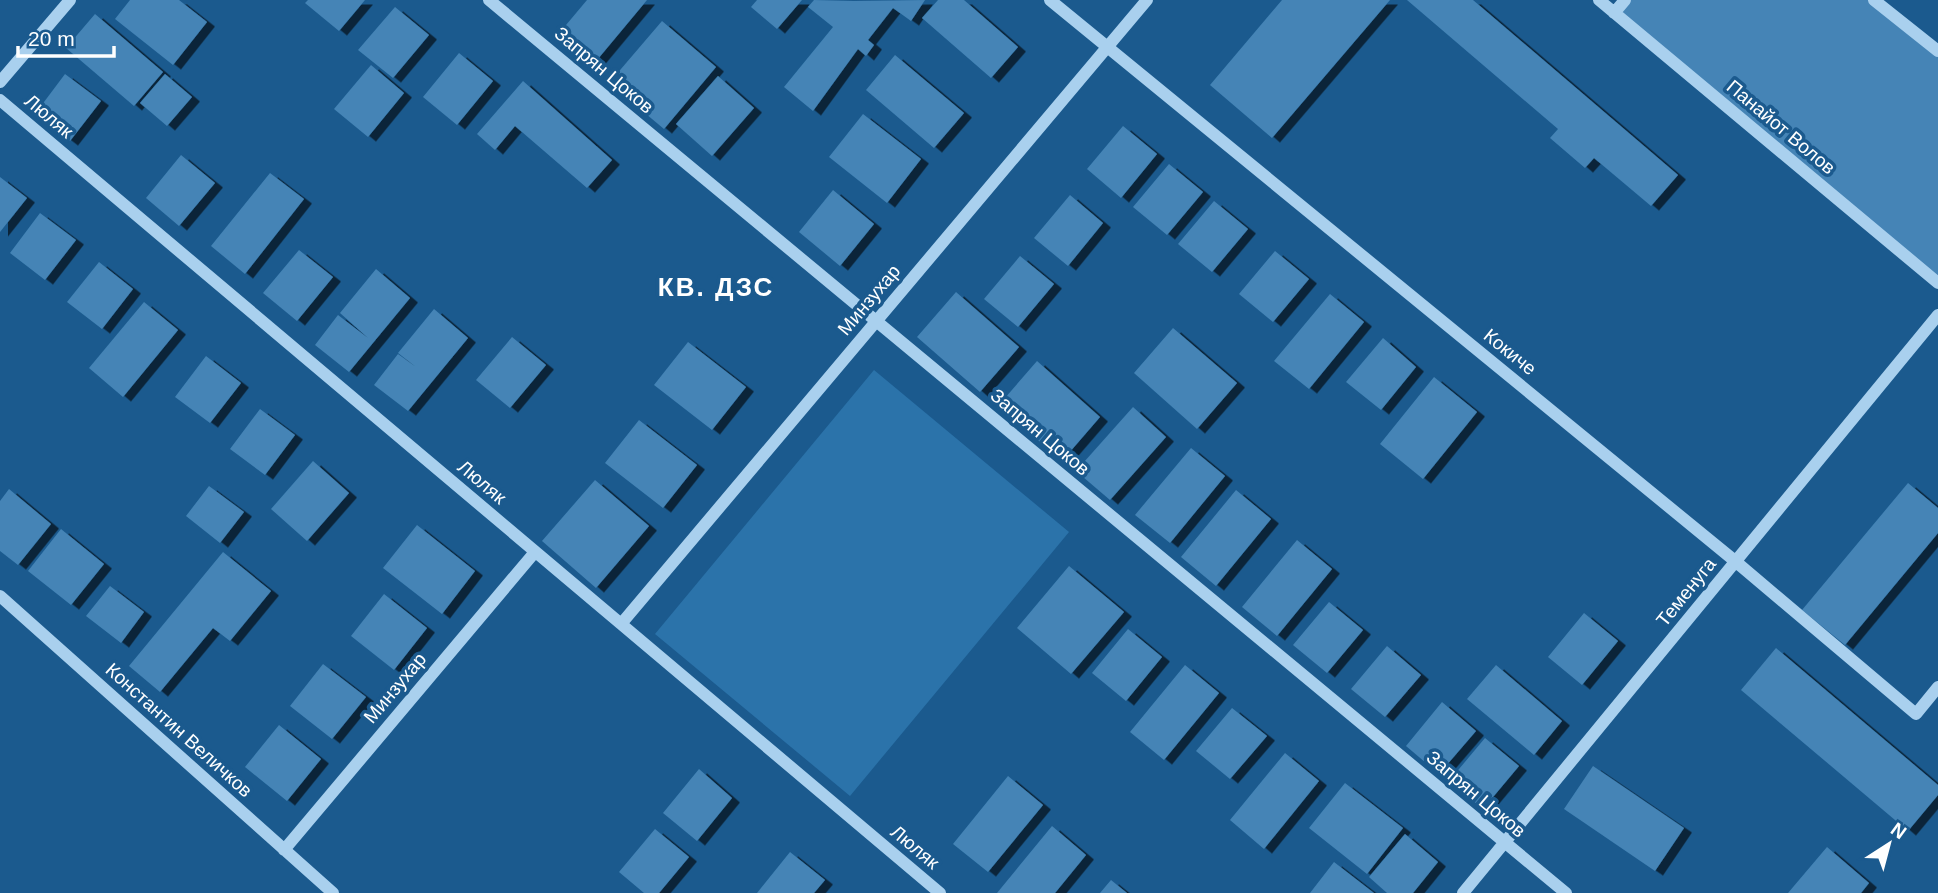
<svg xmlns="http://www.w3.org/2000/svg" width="1938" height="893" font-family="Helvetica,sans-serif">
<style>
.green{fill:#2b73aa}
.building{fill:#4484b6;filter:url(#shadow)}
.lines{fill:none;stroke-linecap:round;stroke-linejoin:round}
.minor{stroke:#a9d0ee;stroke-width:12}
.labels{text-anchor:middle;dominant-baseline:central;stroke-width:7;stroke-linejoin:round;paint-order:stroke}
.street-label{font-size:19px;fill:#fff;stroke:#1b5a8e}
.district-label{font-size:26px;font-weight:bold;letter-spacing:2px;fill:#fff;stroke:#1b5a8e}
</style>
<defs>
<filter id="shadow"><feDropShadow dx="8" dy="4.5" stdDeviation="0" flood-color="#0009"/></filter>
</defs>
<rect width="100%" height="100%" fill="#1b5a8e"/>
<path class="green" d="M874,370L1069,532L850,796L655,634Z"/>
<path class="building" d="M130,0H179L207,22L173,65L115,19Z
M308,0H365L339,31L305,3Z
M587,0H647L597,60L561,31Z
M757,0H802L777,29L751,7Z
M814,0L854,1L925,0L911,21L893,8L868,40L874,45L866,56L858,49L813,111L784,87L833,27L808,7Z
M938,0H964L1018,47L991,78L922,18Z
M1282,0H1390L1272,138L1210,85Z
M1407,0H1473L1678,175L1651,206L1594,158L1585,168L1550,138L1558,129Z
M1625,0H1872L1938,53V283L1614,13Z
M395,7L429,35L393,78L358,50Z
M95,14L163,72L134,106L66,48Z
M662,21L716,67L664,129L609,83Z
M459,53L493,81L457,125L423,97Z
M895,55L964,113L934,148L866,90Z
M371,65L404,93L368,137L334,109Z
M65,74L101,101L70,141L35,114Z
M165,74L192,97L167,126L140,103Z
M718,76L754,108L712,156L676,124Z
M523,81L612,160L587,188L515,126L495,150L477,134Z
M863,114L921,159L887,203L829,157Z
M1123,126L1157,154L1121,198L1087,169Z
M181,155L215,183L179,226L146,198Z
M1169,164L1203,192L1167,235L1133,207Z
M270,173L304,199L245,274L211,246Z
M0,177L27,198L0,232Z
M833,190L874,224L840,266L799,232Z
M1070,195L1103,223L1068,266L1034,238Z
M1214,201L1248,229L1212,272L1178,244Z
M40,213L76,240L45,280L10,253Z
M299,250L333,277L297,321L263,293Z
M1275,251L1309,279L1273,322L1239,294Z
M1020,256L1054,284L1018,327L984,299Z
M99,262L133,289L102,329L67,302Z
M376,269L410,298L349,372L315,345L338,315L368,338L340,313Z
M956,292L1019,347L980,392L917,337Z
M1330,294L1364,322L1309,389L1274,361Z
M144,302L178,330L123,397L89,368Z
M434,309L468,338L408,411L374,385L398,354L416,367L398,353Z
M1173,328L1237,383L1197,429L1134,373Z
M512,337L546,365L510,408L476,380Z
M1383,338L1416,367L1381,410L1346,382Z
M688,342L746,387L712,430L654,385Z
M206,356L241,383L210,423L175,397Z
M1037,361L1100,417L1062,461L998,406Z
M1434,377L1477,412L1423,479L1380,444Z
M1133,407L1166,437L1110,500L1076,471Z
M260,409L295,435L265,475L230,449Z
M639,420L697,465L663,508L605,463Z
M1191,448L1225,476L1170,543L1135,515Z
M313,461L349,493L307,541L271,509Z
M595,480L649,526L596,588L542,541Z
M1908,483L1938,508V533L1845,645L1802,610Z
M209,486L244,512L220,543L186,516Z
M9,489L51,524L18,565L0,551V501Z
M1236,490L1271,519L1216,586L1181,557Z
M417,525L475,571L442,614L383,568Z
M61,529L104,564L71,605L28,571Z
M1297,540L1332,569L1277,636L1242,607Z
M223,552L271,591L230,641L213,628L160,692L129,666Z
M1069,566L1124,612L1071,674L1017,628Z
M110,586L144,612L121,643L86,616Z
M384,594L427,628L394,670L351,636Z
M1329,602L1363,630L1327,673L1293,645Z
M1584,613L1618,641L1582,685L1548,657Z
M1128,629L1162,657L1126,701L1092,673Z
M1387,646L1421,675L1385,717L1351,689Z
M1776,648L1938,785V795L1908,831L1741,690Z
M323,664L366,697L332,739L290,706Z
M1185,665L1219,693L1164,760L1130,732Z
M1496,665L1562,721L1534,755L1467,699Z
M1442,702L1476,731L1439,774L1406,746Z
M1232,708L1267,736L1230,779L1196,751Z
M279,725L321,759L287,801L245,767Z
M1485,738L1519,766L1483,809L1449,781Z
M1285,753L1319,781L1264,849L1230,820Z
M1593,766L1684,828L1655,871L1564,809Z
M699,769L732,798L697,841L663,813Z
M1008,776L1043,805L988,872L953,844Z
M1345,783L1403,828L1367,874L1309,828Z
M1052,826L1086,855L1055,893H997Z
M655,829L689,857L659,893H644L619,872Z
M1405,834L1438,862L1413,893H1387L1369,877Z
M1827,847L1869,883L1861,893H1788Z
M790,852L825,880L814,893H757Z
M1334,862L1374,893H1310Z
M1111,880L1127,893H1100Z"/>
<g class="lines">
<path class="minor" d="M489,0L1566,893
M1050,0L1735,561L1916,714L1938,687
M1599,0L1938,283
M1874,0L1938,51
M1614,13L1625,0
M0,82L70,0
M0,100L940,893
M0,596L333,893
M621,624L1147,0
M284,850L535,552
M1463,893L1938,315"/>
</g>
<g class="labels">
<g class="street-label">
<text transform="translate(604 70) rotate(40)">Запрян Цоков</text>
<text transform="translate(49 116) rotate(40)">Люляк</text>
<text transform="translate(1781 127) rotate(40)">Панайот Волов</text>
<text transform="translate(869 300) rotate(-50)">Минзухар</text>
<text transform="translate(1510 352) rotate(39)">Кокиче</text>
<text transform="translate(1040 432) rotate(40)">Запрян Цоков</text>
<text transform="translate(482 482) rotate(40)">Люляк</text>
<text transform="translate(1686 592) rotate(-51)">Теменуга</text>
<text transform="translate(395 688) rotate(-50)">Минзухар</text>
<text transform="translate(179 730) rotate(42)">Константин Величков</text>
<text transform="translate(1476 794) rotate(40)">Запрян Цоков</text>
<text transform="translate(915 847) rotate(40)">Люляк</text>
</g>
<g class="district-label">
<text x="716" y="287">КВ. ДЗС</text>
</g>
</g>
<g transform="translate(1889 844) rotate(36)" stroke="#1b5a8e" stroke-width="5" paint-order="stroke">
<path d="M0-5L12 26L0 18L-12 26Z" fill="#ffffff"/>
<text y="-10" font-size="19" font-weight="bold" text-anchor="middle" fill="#ffffff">N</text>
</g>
<path d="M18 46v10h96v-10" fill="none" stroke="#ffffff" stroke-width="3.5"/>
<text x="28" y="46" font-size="21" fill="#ffffff" stroke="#1b5a8e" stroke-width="5" paint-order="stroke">20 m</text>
</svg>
